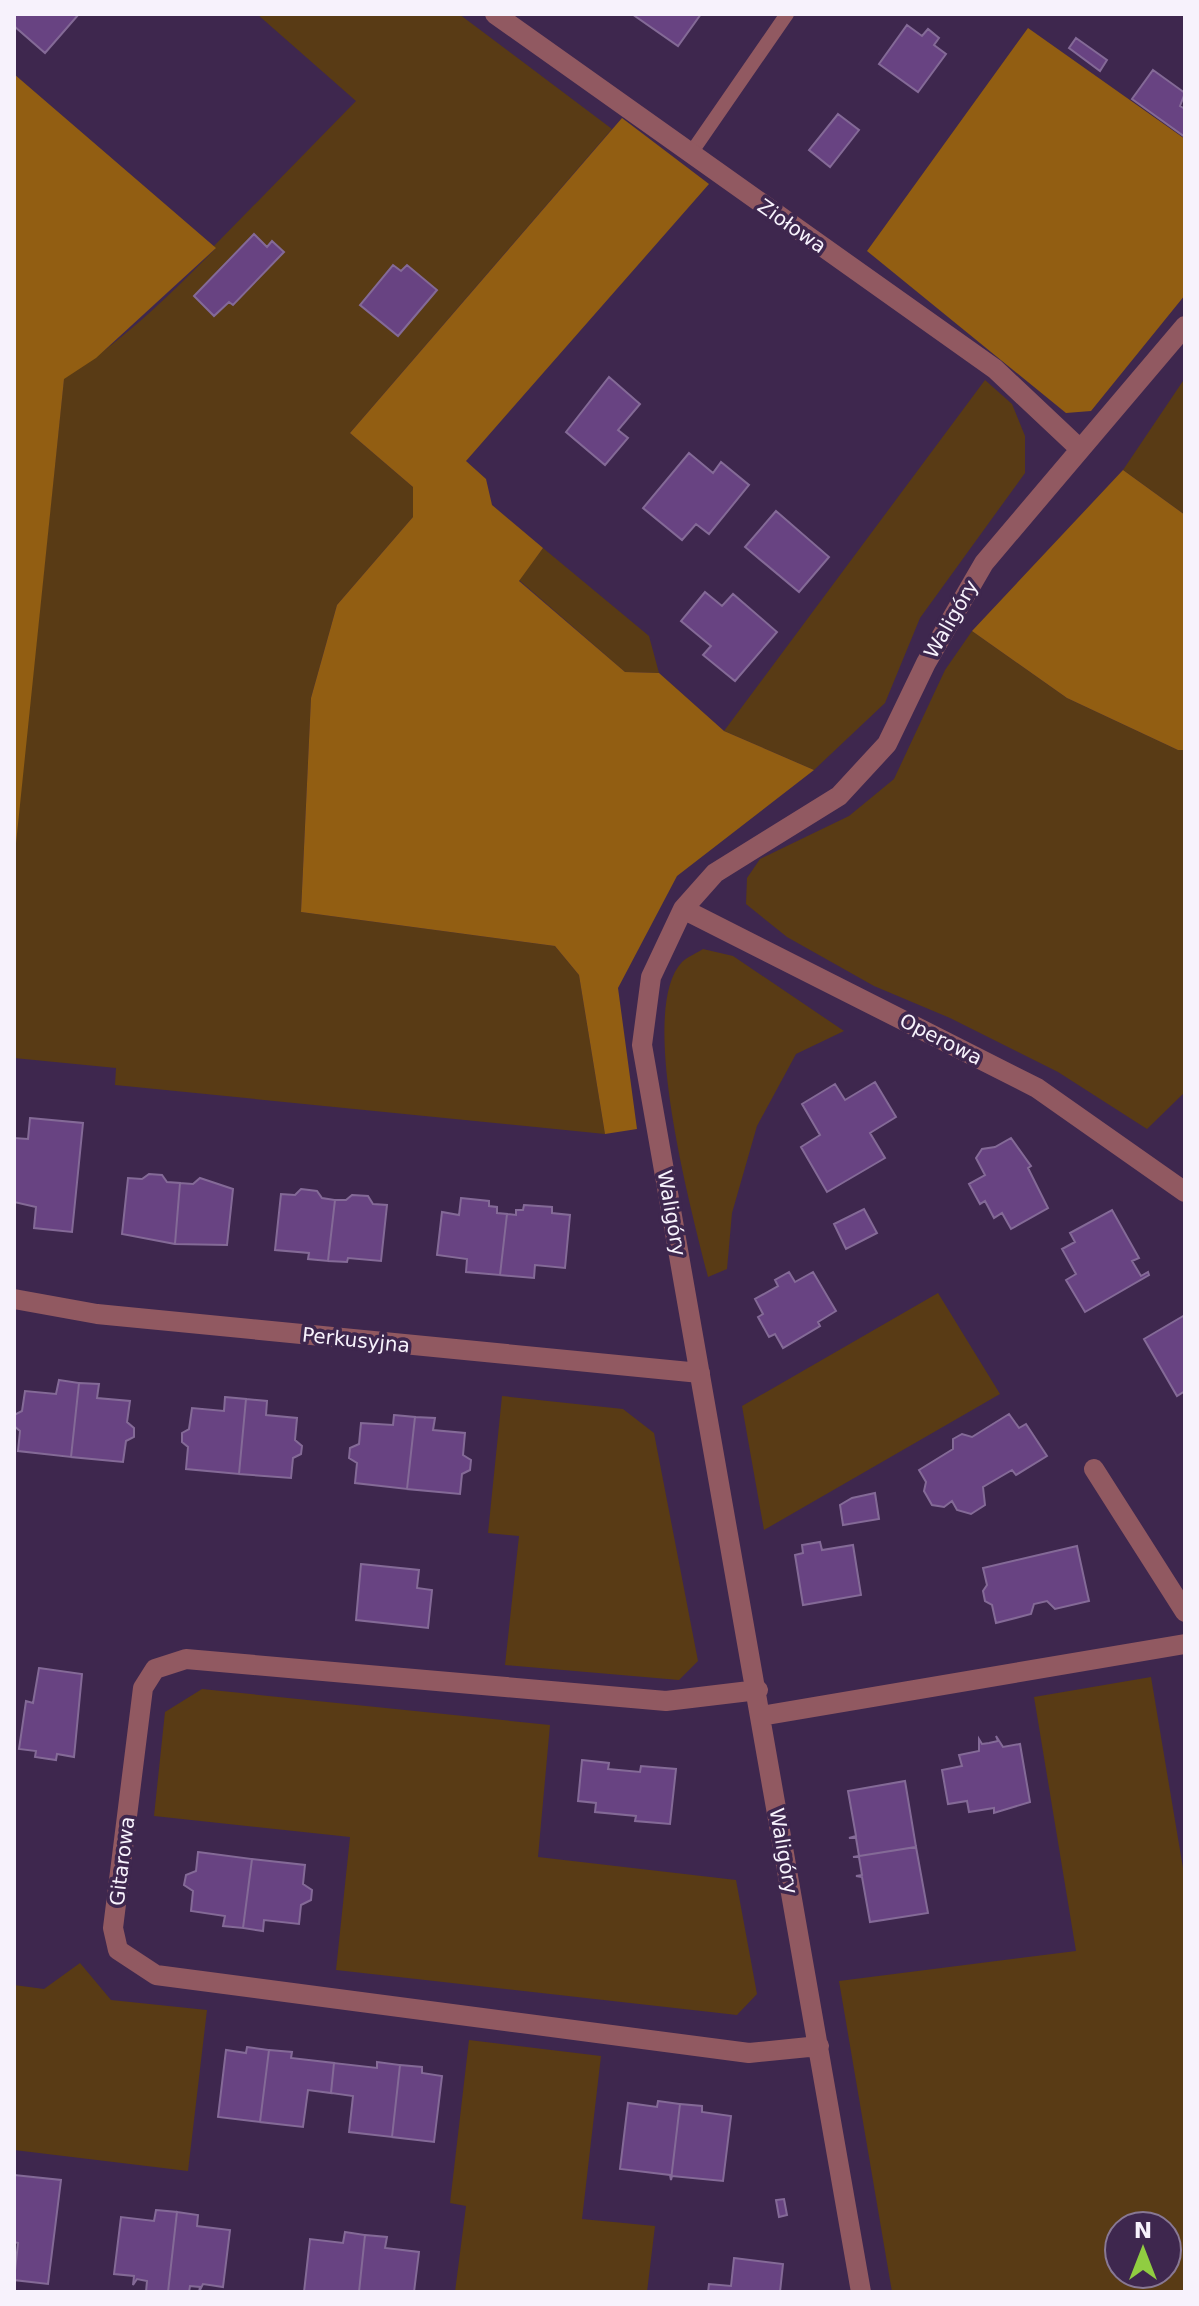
<svg xmlns="http://www.w3.org/2000/svg" width="1199" height="2306" font-family="'DejaVu Sans',sans-serif">
<style>
.green{fill:#593b15;fill-rule:evenodd}
.forest{fill:#925e12}
.building{fill:#684382;stroke:#846a97;stroke-width:2}
.lines{fill:none;stroke-linecap:round;stroke-linejoin:round}
.service{stroke:#915961;stroke-width:14}
.minor{stroke:#915961;stroke-width:20}
.labels{text-anchor:middle;dominant-baseline:central;stroke-width:7;stroke-linejoin:round;paint-order:stroke}
.street-label{font-size:20px;fill:#f7f2fc;stroke:#3e274e}
</style>
<rect width="100%" height="100%" fill="#3e274e"/>
<path class="green" d="M257,14H459L612,129L350,433L413,487V517L337,605L311,698L301,912L555,946L579,975L605,1134L115,1085L116,1068L14,1058V853L64,378C120,344 169,296 215,249L213,247L356,101Z
M1185,378V515L1123,470Z
M985,380L1012,404L1025,436V473L920,618L885,703L814,770L724,731Z
M543,548L649,636L659,673L625,672L519,580Z
M972,631L1067,698L1178,750H1185V1092L1147,1129L1058,1072L950,1018L874,986L787,937L746,904L747,878L760,859L849,816L894,779L945,670Z
M703,949L733,956L844,1031L796,1054L757,1126L732,1213L727,1269L708,1277C693,1216 636,1010 682,962C687,957 697,953 703,949Z
M938,1293L1000,1394L764,1530L742,1406Z
M502,1396L623,1409L654,1433L698,1661L679,1680L505,1665L519,1536L488,1533Z
M1151,1677L1185,1880V2292H892L839,1981L1076,1951L1034,1697ZM1119,2226H1167V2274H1119Z
M202,1689L550,1725L538,1857L736,1880L757,1994L737,2015L336,1970L350,1837L154,1816L165,1712Z
M80,1963L111,2000L207,2010L188,2171L14,2150V1985L44,1989Z
M469,2040L601,2056L582,2219L655,2226L647,2292H455L466,2206L450,2203Z"/>
<path class="forest" d="M1028,28L1185,139V295L1091,411L1066,413L867,251Z
M14,74L216,248L96,358L64,379L15,853Z
M622,118L709,184L466,461L486,479L492,505L543,548L519,581L625,672L659,673L724,731L814,770L677,876L618,988L637,1129L605,1134L579,975L555,946L301,912L311,698L337,605L413,517V487L350,433Z
M1123,470L1185,515V750H1178L1067,698L972,631Z"/>
<path class="building" d="M14,14H79L45,53L14,26Z
M632,14H701L678,46Z
M907,25L922,36L928,29L939,38L934,45L946,54L918,92L879,64Z
M1076,38L1107,60L1100,71L1069,48Z
M1153,70L1185,93L1180,106L1185,109V137L1132,99Z
M838,114L859,130L830,167L809,150Z
M254,234L267,247L272,241L284,252L233,305L229,302L214,316L194,296Z
M393,265L401,271L407,265L437,290L398,336L360,305Z
M609,377L640,404L618,430L628,438L605,465L566,432Z
M689,453L713,473L721,462L749,485L709,534L696,524L682,540L643,508Z
M776,511L829,557L799,592L745,547Z
M705,592L722,606L733,594L777,632L735,681L703,655L711,646L681,621Z
M875,1082L896,1117L870,1133L885,1158L827,1192L801,1147L820,1135L802,1104L835,1084L845,1100Z
M30,1118L83,1123L72,1232L34,1228L36,1207L14,1202V1138L28,1139Z
M1011,1138L1031,1166L1028,1168L1048,1208L1011,1229L1002,1213L994,1218L985,1201L980,1204L969,1184L985,1175L976,1158L982,1149L995,1147Z
M149,1174L162,1175L167,1182L180,1183L175,1244L122,1234L128,1178L142,1179Z
M200,1178L233,1189L227,1245L175,1244L180,1183L193,1184Z
M301,1189L317,1191L322,1198L335,1200L328,1261L308,1259L309,1253L275,1250L281,1194L295,1195Z
M352,1195L368,1196L373,1204L387,1205L381,1261L348,1258L347,1262L328,1261L335,1200H346Z
M461,1198L489,1201V1206L497,1207V1213L507,1214L500,1275L466,1272L467,1259L437,1255L442,1212L459,1215Z
M524,1205L552,1207V1213L570,1215L565,1268L535,1265L534,1278L500,1275L507,1214L516,1215V1210H523Z
M864,1209L877,1233L846,1249L834,1224Z
M1112,1210L1139,1258L1132,1261L1141,1276L1148,1272L1149,1275L1085,1312L1066,1280L1076,1274L1062,1249L1075,1242L1070,1233Z
M789,1272L795,1282L813,1272L836,1311L818,1322L820,1326L783,1348L775,1334L769,1337L758,1317L763,1314L755,1299L778,1286L775,1280Z
M1185,1315V1391L1177,1396L1144,1339Z
M59,1380L79,1383L71,1457L18,1451L20,1431L14,1426V1415L22,1411L25,1391L56,1394Z
M79,1383L99,1384L97,1398L130,1401L127,1422L134,1428V1437L126,1441L123,1462L71,1457Z
M225,1397L246,1399L239,1474L186,1469L188,1447L182,1442V1433L189,1429L192,1408L224,1411Z
M246,1399L267,1401L266,1415L297,1418L295,1440L302,1446L301,1454L293,1458L291,1478L239,1474Z
M1009,1414L1019,1428L1026,1424L1047,1456L1016,1475L1012,1470L983,1487L985,1505L971,1514L957,1510L952,1501L944,1507L932,1505L924,1491L926,1482L919,1470L953,1449V1439L962,1434L972,1437Z
M394,1415L415,1417L407,1489L355,1483L357,1463L349,1458L350,1448L359,1444L361,1423L393,1425Z
M415,1417L435,1418L433,1430L465,1433L463,1455L471,1460L470,1470L462,1474L460,1494L407,1489Z
M875,1493L879,1519L843,1525L840,1505L852,1498Z
M820,1542L822,1550L853,1545L861,1595L803,1605L795,1555L803,1553L802,1545Z
M1077,1546L1089,1601L1055,1609L1047,1601L1034,1604L1031,1614L996,1623L992,1605L985,1601L983,1591L987,1585L983,1568Z
M361,1564L419,1570L417,1588L432,1590L428,1628L356,1620Z
M39,1668L82,1674L74,1757L57,1754L56,1760L35,1757L36,1751L19,1749L26,1701L33,1703Z
M996,1736L1003,1747L1020,1744L1030,1802L994,1813V1808L969,1812L967,1801L948,1804L942,1770L962,1766L959,1755L979,1751V1739L982,1744L989,1743L998,1741Z
M582,1760L609,1763L608,1769L640,1772L641,1766L676,1769L670,1824L635,1821L636,1816L595,1812L596,1803L578,1801Z
M905,1781L916,1847L853,1857L859,1856L856,1838H849L856,1836L848,1791Z
M916,1847L928,1913L870,1922L862,1877L856,1876L862,1875L859,1857H853Z
M198,1852L252,1859L243,1928L223,1926L225,1916L191,1911L193,1891L184,1885L186,1875L196,1871Z
M252,1859L305,1865L303,1884L312,1890L311,1900L301,1905L299,1924L264,1920L263,1931L243,1928Z
M247,2047L269,2050L260,2122L218,2117L226,2050L246,2053Z
M269,2050L292,2052L291,2058L334,2063L331,2093L308,2090L303,2127L260,2122Z
M377,2062L400,2065L392,2137L349,2132L353,2096L331,2093L334,2063L377,2068Z
M400,2065L422,2067V2073L442,2076L434,2142L392,2137Z
M658,2101L680,2104L671,2180L670,2175L620,2169L628,2103L657,2107Z
M680,2104L702,2106V2112L731,2116L723,2181L672,2176L671,2180Z
M14,2175L61,2180L48,2284L14,2280L18,2243L14,2242Z
M784,2199L787,2215L779,2217L776,2200Z
M156,2210L177,2212L168,2292H146L147,2281L137,2279L133,2285L134,2276L114,2274L121,2217L154,2221Z
M177,2212L198,2215L197,2226L230,2230L223,2287L203,2284L199,2292L200,2287L190,2286L189,2292H168Z
M345,2232L365,2235L359,2292H304L310,2239L343,2243Z
M365,2235L387,2237L385,2248L419,2252L414,2292H359Z
M734,2258L783,2264L780,2292H708L709,2284L731,2286Z"/>
<g class="lines">
<path class="service" d="M691,153L787,14"/>
<path class="minor" d="M495,14L995,369L1080,449
M683,909L1037,1088L1185,1192
M14,1299L97,1314L700,1373
M1094,1469L1185,1612
M758,1690L666,1701L186,1659L155,1669L143,1688L113,1928L118,1950L156,1975L749,2053L819,2046
M761,1716L1185,1644
M861,2292L642,1045L651,977L683,909L715,873L839,796L887,744L926,663L984,563L1185,326"/>
</g>
<g class="labels">
<g class="street-label">
<text transform="translate(792 226) rotate(35)">Ziołowa</text>
<text transform="translate(951 619) rotate(-60)">Waligóry</text>
<text transform="translate(941 1039) rotate(27)">Operowa</text>
<text transform="translate(672 1213) rotate(80)">Waligóry</text>
<text transform="translate(356 1340) rotate(6)">Perkusyjna</text>
<text transform="translate(784 1851) rotate(80)">Waligóry</text>
<text transform="translate(122 1861) rotate(-83)">Gitarowa</text>
</g>
</g>
<rect width="1199" height="2306" fill="none" stroke="#f7f2fc" stroke-width="32"/>
<g transform="translate(1143 2250)"><circle r="38" fill="#3e274e" stroke="#887894" stroke-width="2"/>
<path d="M0-6L14 30L0 20L-14 30Z" fill="#90cd41"/>
<text y="-12" font-size="22" font-weight="bold" text-anchor="middle" fill="#f7f2fc">N</text>
</g>
</svg>
